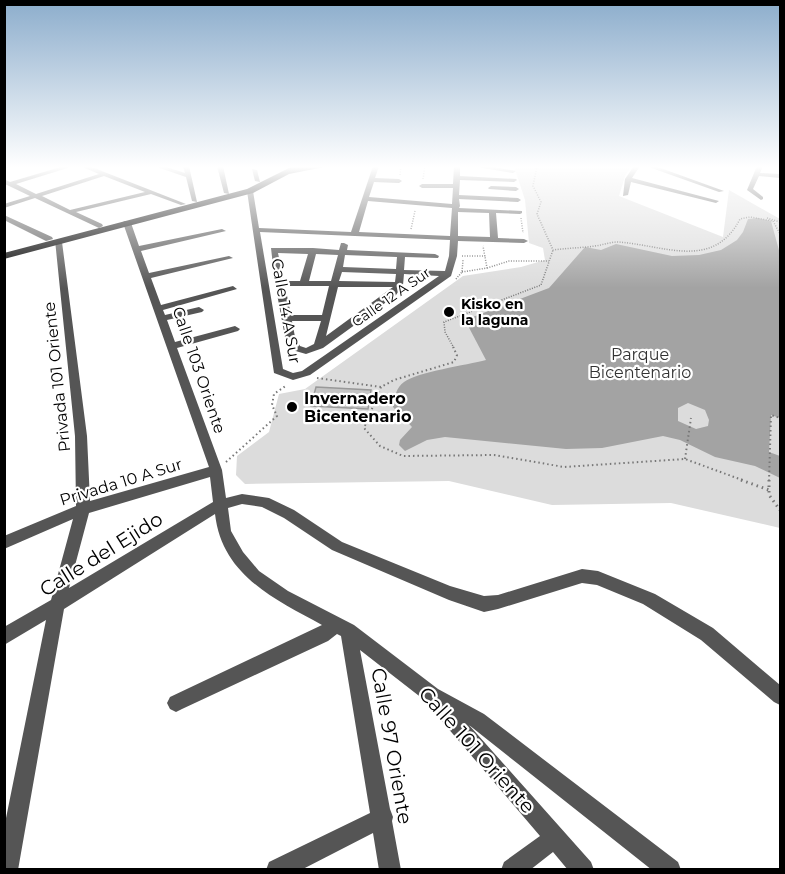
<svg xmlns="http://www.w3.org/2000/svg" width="785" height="874" font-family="Montserrat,sans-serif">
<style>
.green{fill:#dcdcdc}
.water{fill:#a3a3a3;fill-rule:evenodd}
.building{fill:#c4c4c4;stroke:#999;stroke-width:1.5}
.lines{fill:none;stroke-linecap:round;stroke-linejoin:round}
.path-far2{stroke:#777;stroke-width:1.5;stroke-dasharray:1 1.5;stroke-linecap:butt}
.path-far1{stroke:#777;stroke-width:2;stroke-dasharray:1.5 3;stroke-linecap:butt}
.path{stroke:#777;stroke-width:3;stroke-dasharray:1.5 4;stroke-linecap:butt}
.minor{fill:#555;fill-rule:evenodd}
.major{fill:#000;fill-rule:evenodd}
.poi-dot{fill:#000;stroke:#fff;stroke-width:2}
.labels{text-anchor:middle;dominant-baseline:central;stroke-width:4.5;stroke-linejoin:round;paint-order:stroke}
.far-street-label{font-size:14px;fill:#000;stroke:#fff}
.far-poi-label{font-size:14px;font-weight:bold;fill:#000;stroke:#fff;text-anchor:start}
.street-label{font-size:16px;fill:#000;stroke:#fff}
.park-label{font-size:16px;fill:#333;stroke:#fff}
.poi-label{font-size:16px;font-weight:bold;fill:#000;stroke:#fff;text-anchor:start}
.near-street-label{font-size:20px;fill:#000;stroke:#fff}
</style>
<rect width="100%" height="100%" fill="#fff"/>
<path class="green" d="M514,166H631L625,176L619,196L723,237L729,190L780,219V528L671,503L552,505L449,481L245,484L236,475L237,456L269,432L279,394L305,389L463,276L521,267L545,260L543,248L529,243L525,200Z"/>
<path class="water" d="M758,218L771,221L780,254V418L771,415L769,452L780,456V478L755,466L715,457L680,440L663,436L602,448L566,449L445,437L427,440L405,451L399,445L400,440L412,427L393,407C394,399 396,387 404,382C417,372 467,365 486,360L465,320L549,288L585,247L601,250L616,244L672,256L699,255L721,250L737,240L743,232L748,219ZM688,403L705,410L709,420L708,426L696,429L678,421V408Z"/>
<path class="building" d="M316,387L371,390L368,409L311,406Z"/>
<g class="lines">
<path class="path-far2" d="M537,166L533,186L541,202L537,214L553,250C567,248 581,248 595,246C603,245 610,242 618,242C664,245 713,271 740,219L750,217L773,221L780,234
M400,175L401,166
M423,179L425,166
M521,218L523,233
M767,218L780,222
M411,229L415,211
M462,256H486
M487,268L509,261H549
M462,272L487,268L483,246
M456,279L462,272L463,260
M454,348L445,332L444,322L541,285L553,250"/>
<path class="path-far1" d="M317,378L381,387L394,380L454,362L457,355L453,347
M381,387L364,428L380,446L403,456L494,455L564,467L685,459L745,481
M685,459L691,418
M226,462L277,416L272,405L274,394L287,385
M769,481L771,415L780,418"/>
<path class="path" d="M741,480L769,490
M769,480V495L780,510"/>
<path class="minor" d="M4,166H12L4,169Z
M64,166H74L16,184L36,194L99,174L80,166H89L186,204L181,205L151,194L76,212L102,224L103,226L99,228L35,198L4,208V204L30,196L7,185L4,184V179L10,182ZM104,176L145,192L70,210L42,196Z
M154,166H163L185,173L183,166H189L197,202L192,201L186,177Z
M217,166H223L229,194L224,193Z
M373,166H379L375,178L399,179L402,181L399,183L374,182L369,197L452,204L453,188H422L419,186L422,184H453L454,166H460V176L516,179L517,180L514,182L460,180L459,195L518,198L521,200L518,202L459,199L460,206L459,208L522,211V213L520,214L496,213L498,238L524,239L528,241L524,243L458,241L457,256L451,276L310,375L293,380L274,373L247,191L250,189L253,191L259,228L351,232ZM368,201L452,208L450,236L359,232ZM458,212L489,213L490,237L458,236ZM260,232L450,240L449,256L445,271L404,270L405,257L438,258L439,256L435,254L347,250L348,245L344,243H341L339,250L313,248H271L275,283L285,337L292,350L306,354L323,348L396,295L403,285L404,274L439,276L302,371L293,373L283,369ZM278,253L308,254L300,281H284ZM316,254L338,255L331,281H309ZM345,255L397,257L396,269L343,267ZM342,272L396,274L395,282L339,281ZM285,286H329L322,315H291ZM338,287H393L326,336ZM292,321H321L314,344L306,348L300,346L295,337Z
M471,166H489L516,171L513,173Z
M634,166H640L632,178L719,201L716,203L631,182L628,195L623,196L625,179Z
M646,166H655L724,191L719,192Z
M757,166H763L760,173L780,174V178L759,176L753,189L763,197V199L761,200L747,190Z
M252,169L257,170L260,182L255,181Z
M491,186L516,187L519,189L516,191L489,189L488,188Z
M4,215L52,237L53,239L46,241L4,220Z
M124,221L131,223L139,246L222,229L226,231L141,251L149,273L229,256L233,258L151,278L161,305L233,286L237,289L163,310L165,315L199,307L204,310L202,312L167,320L175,342L235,326L240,329L238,331L177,348L222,470L226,498L242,494L269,498L294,510L342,542L450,586L484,596L498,595L582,569L598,571L655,594L713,628L780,685V705L774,702L701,640L643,604L597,585L582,583L498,609L484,612L449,600L332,550L284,518L262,507L242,504L228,508L231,531L243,552L259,571L288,591L354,625L438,689L484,714L678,862L681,870H652L469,725L591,862L594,870H568L553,852L530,870H501L504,862L540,836L423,699L360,650L390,809L393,817L392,821L401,870H379L373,833L301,870H266L269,862L370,813L341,636L337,634L328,641L182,709L176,712L170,709L167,703L170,697L322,625C274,599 222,575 215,514L64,609L18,870H4V828L46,620L4,645V627L51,600L73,519L4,549V536L76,506L75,436L55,240L62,242L87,436L90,501L209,467L123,223ZM210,477L213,502L69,588L89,513Z"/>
<path class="major" d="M293,166H329L289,174L253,193L4,259V253L247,189Z"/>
</g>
<linearGradient id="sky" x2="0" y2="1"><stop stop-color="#8cadcc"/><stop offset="0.58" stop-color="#fff"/><stop offset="1" stop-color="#fff" stop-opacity="0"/></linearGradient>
<rect width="785" height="288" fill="url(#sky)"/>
<g class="poi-dot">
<circle cx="449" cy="312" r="6"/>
<circle cx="292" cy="407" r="6"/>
</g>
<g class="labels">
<g class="far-street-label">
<text transform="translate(391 297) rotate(-35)">Calle 12 A Sur</text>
</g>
<g class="far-poi-label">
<text x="461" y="304">Kisko en<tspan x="461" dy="16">la laguna</tspan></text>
</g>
<g class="street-label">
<text transform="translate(286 311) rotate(80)">Calle 14 A Sur</text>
<text transform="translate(199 370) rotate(71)">Calle 103 Oriente</text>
<text transform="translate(57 377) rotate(-96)">Privada 101 Oriente</text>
<text transform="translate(121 482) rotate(-17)">Privada 10 A Sur</text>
</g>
<g class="park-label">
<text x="640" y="354">Parque<tspan x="640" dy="18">Bicentenario</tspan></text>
</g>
<g class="poi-label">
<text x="304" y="398">Invernadero<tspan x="304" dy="18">Bicentenario</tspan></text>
</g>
<g class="near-street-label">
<text transform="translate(101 554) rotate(-32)">Calle del Ejido</text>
<text transform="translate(392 746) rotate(80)">Calle 97 Oriente</text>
<text transform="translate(477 750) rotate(48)">Calle 101 Oriente</text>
</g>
</g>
<rect width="785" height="874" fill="none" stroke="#000000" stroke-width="12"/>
</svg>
